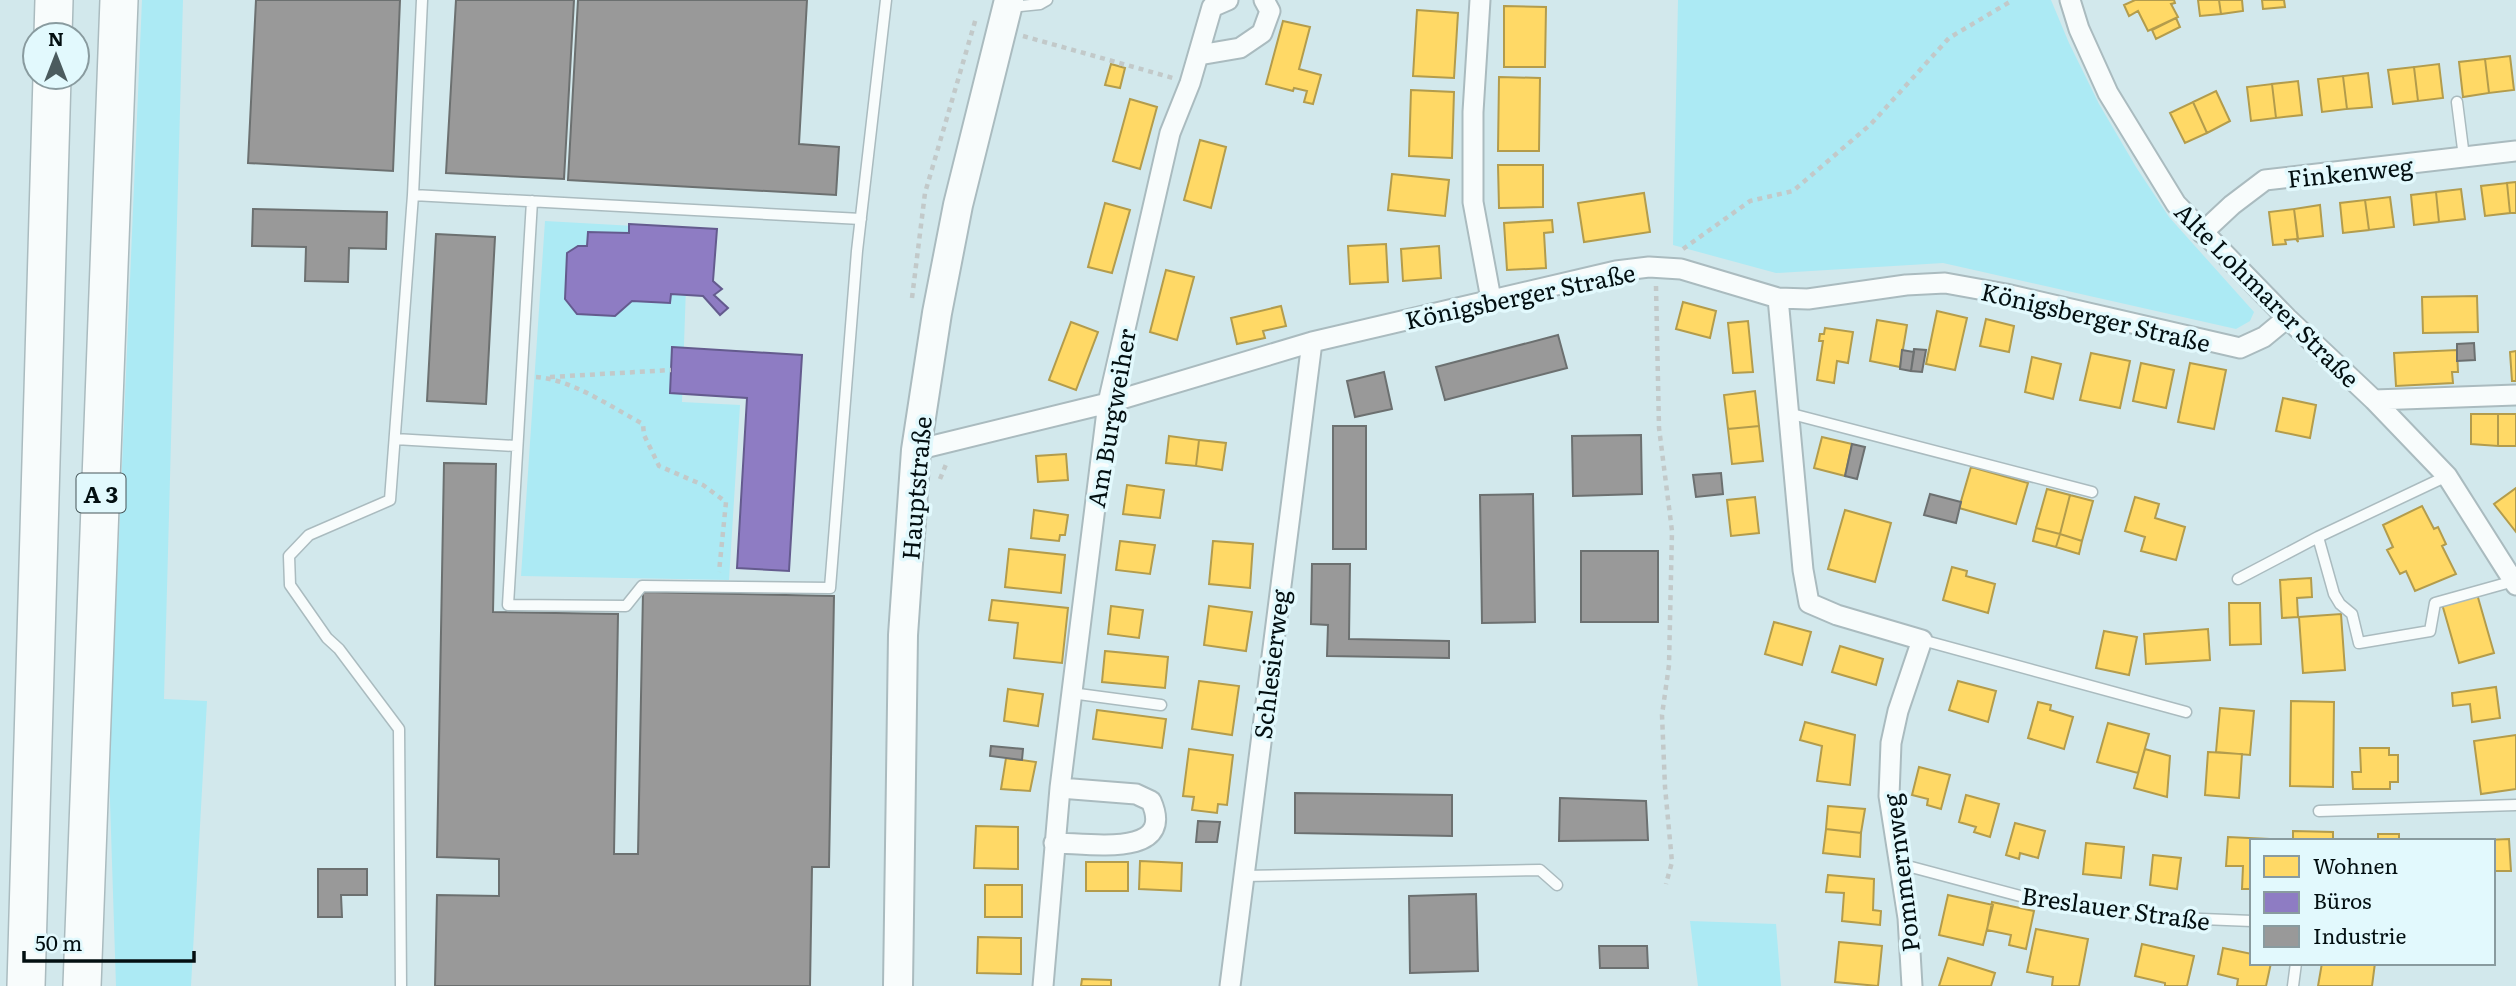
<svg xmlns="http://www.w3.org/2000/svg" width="2516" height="986" font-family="Literata,serif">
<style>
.green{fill:#aceaf4}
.homes{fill:#ffd966;stroke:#b39c4c;stroke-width:2}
.offices{fill:#8e7cc3;stroke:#645b8e;stroke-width:2}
.industry{fill:#999;stroke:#6c7070;stroke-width:2}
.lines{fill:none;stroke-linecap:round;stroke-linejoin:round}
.service-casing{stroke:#aabbbf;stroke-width:13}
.minor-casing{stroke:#aabbbf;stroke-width:23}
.secondary-casing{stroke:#aabbbf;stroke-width:32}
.motorway-casing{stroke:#aabbbf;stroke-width:40}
.path{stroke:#c2c9c9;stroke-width:4.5;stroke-dasharray:5 5;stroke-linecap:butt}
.service{stroke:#f8fcfc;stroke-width:10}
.minor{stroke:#f8fcfc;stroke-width:19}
.secondary{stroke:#f8fcfc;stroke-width:28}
.motorway{stroke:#f8fcfc;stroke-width:37}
.labels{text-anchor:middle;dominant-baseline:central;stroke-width:7;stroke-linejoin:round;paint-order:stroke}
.shield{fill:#e2f9fd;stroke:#465558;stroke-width:2}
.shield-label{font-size:23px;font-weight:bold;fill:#030f11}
.street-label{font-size:24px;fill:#030f11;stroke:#e2f9fd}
</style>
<rect width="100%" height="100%" fill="#d2e8ec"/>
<path class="green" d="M142,0H183L164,699L207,701L191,986H116L109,770Z
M1678,0H2051L2069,43L2099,104L2136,167L2169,217L2254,312L2250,321L2236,329L1943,263L1776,273L1673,245Z
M545,221L688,229L682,402L740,405L729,580L521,576Z
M1690,921L1776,924L1781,986H1698Z"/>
<path class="homes" d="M2135,0H2174L2175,3L2171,4L2178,17L2148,31L2138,11L2129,16L2124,5Z
M2198,0H2219L2221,14L2200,16Z
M2219,0H2242L2243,11L2221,14Z
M2262,0H2284L2285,7L2263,9Z
M1504,6L1546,7L1545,67H1504Z
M1417,10L1458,13L1454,78L1413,76Z
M2176,18L2180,27L2156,39L2152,30Z
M1283,21L1310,27L1299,69L1321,75L1313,104L1304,102L1307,91L1294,88L1293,91L1266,84Z
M2510,56L2514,90L2489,93L2485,59Z
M2485,59L2489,93L2463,97L2459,62Z
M1111,64L1125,68L1120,88L1105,85Z
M2439,64L2443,98L2418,101L2414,67Z
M2414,67L2418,101L2393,104L2388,70Z
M2368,73L2372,107L2347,109L2343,76Z
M2343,76L2347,109L2322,112L2318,79Z
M1499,77L1540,78L1539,151H1498Z
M2298,81L2302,115L2276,118L2272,84Z
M2272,84L2276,118L2251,121L2247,87Z
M1411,90L1454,92L1452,158L1409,156Z
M2216,91L2230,121L2207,133L2193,102Z
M1130,99L1157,107L1140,169L1113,161Z
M2193,102L2207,133L2185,143L2170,113Z
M1200,140L1226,147L1211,208L1184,200Z
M1498,165H1543V207L1499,208Z
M1392,174L1449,180L1445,216L1388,210Z
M2516,182V213H2510L2507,183Z
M2507,183L2510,213L2485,216L2481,186Z
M2461,189L2465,219L2439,222L2436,192Z
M2436,192L2439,222L2414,225L2411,195Z
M1644,193L1650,232L1584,242L1578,203Z
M2390,197L2394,227L2369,230L2365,200Z
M2365,200L2369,230L2343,233L2340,203Z
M1105,203L1130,210L1112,273L1088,267Z
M2320,205L2323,236L2298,239L2294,209Z
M2294,209L2298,242L2296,239L2285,240L2286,244L2273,245L2269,212Z
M1552,220L1553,232L1544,233L1546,268L1507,270L1504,223Z
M1386,244L1388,282L1350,284L1348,246Z
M1439,246L1441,278L1403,281L1401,249Z
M1166,270L1194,277L1177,340L1150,332Z
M2477,296L2478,332L2423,333L2422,297Z
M1683,302L1716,311L1710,338L1676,329Z
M1281,306L1286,326L1263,331L1265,338L1237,344L1231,318Z
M1937,311L1967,318L1955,370L1926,364Z
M1986,319L2014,326L2009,352L1980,346Z
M1877,320L1907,325L1900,367L1870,361Z
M1748,321L1753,372L1733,373L1728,323Z
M1071,322L1098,332L1076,390L1049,380Z
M1825,328L1853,332L1848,363L1837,361L1834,383L1817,380L1823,341H1819L1820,334H1824Z
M2457,350L2458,372H2452L2453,383L2396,386L2394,353Z
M2516,351V381H2512L2510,352Z
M2091,353L2130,361L2120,408L2080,400Z
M2032,357L2061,364L2053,399L2025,392Z
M2141,363L2174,370L2166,408L2133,401Z
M2190,363L2226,370L2214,429L2178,422Z
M1755,391L1759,426L1728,429L1724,395Z
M2283,398L2316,405L2310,438L2276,431Z
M2471,414H2498V446L2471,444Z
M2498,414H2516V446H2498Z
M1759,426L1763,461L1732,464L1728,429Z
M1169,436L1199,440L1196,466L1166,463Z
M1822,437L1852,444L1845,476L1814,468Z
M1199,440L1226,443L1222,470L1196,466Z
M1066,454L1068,480L1038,482L1036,456Z
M1971,467L2028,483L2016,524L1959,508Z
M1127,485L1164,490L1160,518L1123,514Z
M2516,488V532L2494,504Z
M2047,489L2070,495L2060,534L2036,528Z
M2070,495L2093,501L2082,541L2060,534Z
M1755,497L1759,533L1731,536L1727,500Z
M2135,497L2159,504L2155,518L2185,527L2176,560L2141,551L2145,537L2125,531Z
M2422,506L2434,529L2438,527L2446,544L2442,546L2456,574L2415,591L2406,571L2400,574L2387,550L2393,547L2383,525Z
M1034,510L1068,515L1065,535H1060L1059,541L1031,538Z
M1845,510L1891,523L1875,582L1828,569Z
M2036,528L2060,534L2056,547L2033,541Z
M2060,534L2082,541L2079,554L2056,547Z
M1120,541L1155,545L1150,574L1116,570Z
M1213,541L1253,544L1250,588L1209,584Z
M1009,549L1065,555L1061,593L1005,587Z
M1952,567L1967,571L1966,576L1995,584L1988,613L1943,600Z
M2311,578L2312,597L2297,598L2298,617L2282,618L2280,580Z
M2477,594L2494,653L2459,663L2442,604Z
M992,600L1068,608L1062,663L1014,658L1018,623L989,620Z
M2229,603H2260L2261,644L2230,645Z
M1111,606L1143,610L1139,638L1108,634Z
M1209,606L1252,612L1246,651L1204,645Z
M2341,614L2345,670L2303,673L2299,617Z
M1774,622L1811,632L1802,665L1765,654Z
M2208,629L2210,660L2146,664L2144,634Z
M2104,631L2137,637L2129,675L2096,668Z
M1840,646L1883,659L1876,685L1832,672Z
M1105,651L1168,657L1165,688L1102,682Z
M1199,681L1239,686L1232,735L1192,729Z
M1958,681L1996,691L1988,722L1949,710Z
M2496,687L2500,718L2472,722L2470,704L2453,706L2452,693Z
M1008,689L1043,694L1038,726L1004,721Z
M2291,701L2334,702L2333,787L2290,786Z
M2038,702L2051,705L2050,710L2073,717L2064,749L2028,738Z
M2220,708L2254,711L2250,755L2216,752Z
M1097,710L1166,719L1162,748L1093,739Z
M1805,722L1855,735L1850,785L1817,781L1822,746L1800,740Z
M2108,723L2149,734L2138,773L2097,762Z
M2516,735V789L2481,794L2474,741Z
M2360,748H2389V755H2398V782H2390V789H2353L2352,772H2361Z
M1189,749L1233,755L1227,805L1218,804L1217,813L1192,810L1194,797L1183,796Z
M2145,749L2170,756L2167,797L2134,788Z
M2208,752L2242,754L2239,798L2205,795Z
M1006,758L1036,762L1030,791L1001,789Z
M1919,767L1950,775L1941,809L1927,805L1928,799L1912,795Z
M1966,795L1999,804L1990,837L1974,832L1976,827L1959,822Z
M1828,806L1865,809L1861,833L1826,829Z
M2015,823L2045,831L2038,858L2020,853L2019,859L2006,855Z
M976,826L1018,827V869L974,868Z
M1826,829L1861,833L1860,857L1823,853Z
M2293,831L2333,832V841H2293Z
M2378,834H2399V841H2378Z
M2228,837L2270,839L2252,841V889H2242L2243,866H2226Z
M2509,839L2511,871H2493V841H2461Z
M2086,843L2124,847L2121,878L2083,874Z
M2153,855L2181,858L2177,889L2150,885Z
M1140,861L1182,863L1181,891L1139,889Z
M1086,862H1128V891H1086Z
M1828,875L1874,879L1873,910L1881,911L1880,925L1842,921L1844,893L1826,892Z
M985,885H1022V917H985Z
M1948,895L1993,905L1983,945L1939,935Z
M1992,902L2034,911L2026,949L2009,945L2011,935L1987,930Z
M2036,929L2088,939L2079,986H2052L2053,977L2027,972Z
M978,937L1021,938V974L977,973Z
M1839,942L1882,946L1878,986L1835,982Z
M2142,944L2194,956L2187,986H2165V983L2135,976Z
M2223,948L2252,954V963H2271L2266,986H2237L2238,979L2218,974Z
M1948,958L1995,973L1991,986H1939Z
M2322,963H2375L2372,986H2318Z
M1082,979L1111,980V986H1081Z"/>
<path class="offices" d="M629,224L717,229L713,281L722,289L714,295L728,308L720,315L703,296L671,294L670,303L632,301L615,316L577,314L565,299L567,253L578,246H587L588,232L629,233Z
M672,347L802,355L789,571L737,568L747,398L670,393Z"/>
<path class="industry" d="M256,0H400L393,171L248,163Z
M456,0H574L564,179L446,173Z
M578,0H807L799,144L839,147L836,195L568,180Z
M253,209L387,212L386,249L349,248L348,282L305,281L306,247L252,246Z
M436,234L495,237L486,404L427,401Z
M1558,335L1567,368L1445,400L1436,367Z
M2474,343L2475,360L2457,361V344Z
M1914,349L1926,350L1922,372L1911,371Z
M1902,350L1914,352L1911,371L1900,369Z
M1384,372L1392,409L1355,417L1347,381Z
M1333,426H1366V549H1333Z
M1641,435L1642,494L1573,496L1572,436Z
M1852,444L1865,447L1857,479L1845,476Z
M444,463L496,464L493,612L618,614L614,854H638L643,592L834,596L829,867H812L810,986H435L437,895L499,896V859L437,857Z
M1721,473L1723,494L1696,497L1693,475Z
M1533,494L1535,622L1482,623L1480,495Z
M1930,494L1961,502L1956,523L1924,515Z
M1581,551H1658V622H1581Z
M1312,564H1350L1349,639L1449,641V658L1327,656L1328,625L1311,624Z
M991,746L1023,749L1022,760L990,756Z
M1295,793L1452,795V836L1295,833Z
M1560,798L1646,801L1648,840L1559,841Z
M1198,821L1220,822L1217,842H1196Z
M318,869H367V895H341L342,917H318Z
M1476,894L1478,971L1410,973L1409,896Z
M1599,946H1647L1648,968H1600Z"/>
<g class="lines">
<defs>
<path id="service" d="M1011,7L1040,4L1047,0
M2457,102L2464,157
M413,195L861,219
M532,201L508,605L626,606L642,586L830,588L857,251L886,0
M1788,413L2092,492
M395,439L516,446
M2318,537L2334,594L2340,604L2352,614L2359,643L2430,631L2435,603L2514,581
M2238,579L2318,537L2447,476
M1922,640L2186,712
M1071,693L1161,705
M2319,811L2516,805
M1900,864L2039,901L2177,918L2252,921
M1243,876L1540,870L1557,885
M401,986L399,729L339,649L327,638L290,585L289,556L309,535L390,500L413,195L422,0
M2293,986L2296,963"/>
<path id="minor" d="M1480,0L1473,112V202L1491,299
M2070,0L2079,29L2108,93L2176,204L2287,318L2374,400L2447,476L2516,585
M1199,55L1240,48L1262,33L1270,11L1264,0
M2202,233L2232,205L2265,180L2516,151
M1778,298L1803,570L1809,603L1837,615L1922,640L1898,711L1891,743L1889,796L1908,918L1912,986
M2374,400L2516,395
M916,450L1108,403L1312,342L1616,271L1649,267L1681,269L1778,298L1808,299L1906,285L1945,283L2006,294L2240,348L2264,337L2287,318
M1054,843C1087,843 1177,859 1151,801L1136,794L1060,788
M1043,986L1060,788L1108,403L1170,133L1190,83L1212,7L1228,0
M1230,986L1312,342"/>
<path id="secondary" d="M898,986L903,635L916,450L937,313L958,205L1009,0"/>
<path id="motorway" d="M53,35L54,0
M26,986L52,77
M82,986L119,0"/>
</defs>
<use href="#service" class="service-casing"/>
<use href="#minor" class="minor-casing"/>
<use href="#secondary" class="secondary-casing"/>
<use href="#motorway" class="motorway-casing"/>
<path class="path" d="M1023,36L1173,78
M1683,249L1750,201L1793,191L1871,124L1949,38L2013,0
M1656,286L1659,428L1672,531L1669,665L1662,715L1665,787L1672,862L1666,884
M912,298L925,193L976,18
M536,377C571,379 613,408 643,424L644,435L659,466L703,485L726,502L719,572
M550,377L671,370
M940,479L947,462"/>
<use href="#service" class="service"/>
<use href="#minor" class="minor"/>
<use href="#secondary" class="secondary"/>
<use href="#motorway" class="motorway"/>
</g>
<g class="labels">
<rect class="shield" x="76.5" y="473.5" width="49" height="39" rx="5"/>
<g class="shield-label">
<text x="101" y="493">A 3</text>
</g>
<g class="street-label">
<text transform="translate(2350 171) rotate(-6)">Finkenweg</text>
<text transform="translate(2268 294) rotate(45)">Alte Lohmarer Straße</text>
<text transform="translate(1520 295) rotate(-12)">Königsberger Straße</text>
<text transform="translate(2096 316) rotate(13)">Königsberger Straße</text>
<text transform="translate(1110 418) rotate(-80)">Am Burgweiher</text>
<text transform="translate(915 488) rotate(-85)">Hauptstraße</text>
<text transform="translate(1270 664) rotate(-83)">Schlesierweg</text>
<text transform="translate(1900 873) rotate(-97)">Pommernweg</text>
<text transform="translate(2116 907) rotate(8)">Breslauer Straße</text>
</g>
</g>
<rect x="2250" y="839" width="245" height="126" fill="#e2f9fd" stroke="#899b9f" stroke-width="2"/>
<rect x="2264" y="856" width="35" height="21" fill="#ffd966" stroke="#899b9f" stroke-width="2"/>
<text x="2313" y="874" font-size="21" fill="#030f11">Wohnen</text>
<rect x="2264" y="892" width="35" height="21" fill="#8e7cc3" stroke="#899b9f" stroke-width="2"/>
<text x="2313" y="909" font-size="21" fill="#030f11">Büros</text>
<rect x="2264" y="926" width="35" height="21" fill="#999999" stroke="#899b9f" stroke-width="2"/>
<text x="2313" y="944" font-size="21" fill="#030f11">Industrie</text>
<g transform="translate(56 56)"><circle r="33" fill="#e2f9fd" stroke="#899b9f" stroke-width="2"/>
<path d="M0-5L12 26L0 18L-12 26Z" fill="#4b5b5e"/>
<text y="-10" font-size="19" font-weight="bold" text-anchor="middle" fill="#030f11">N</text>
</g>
<path d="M24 951v10h170v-10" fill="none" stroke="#030f11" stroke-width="3.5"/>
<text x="35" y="951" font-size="21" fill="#030f11" stroke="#e2f9fd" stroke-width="5" paint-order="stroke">50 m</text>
</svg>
